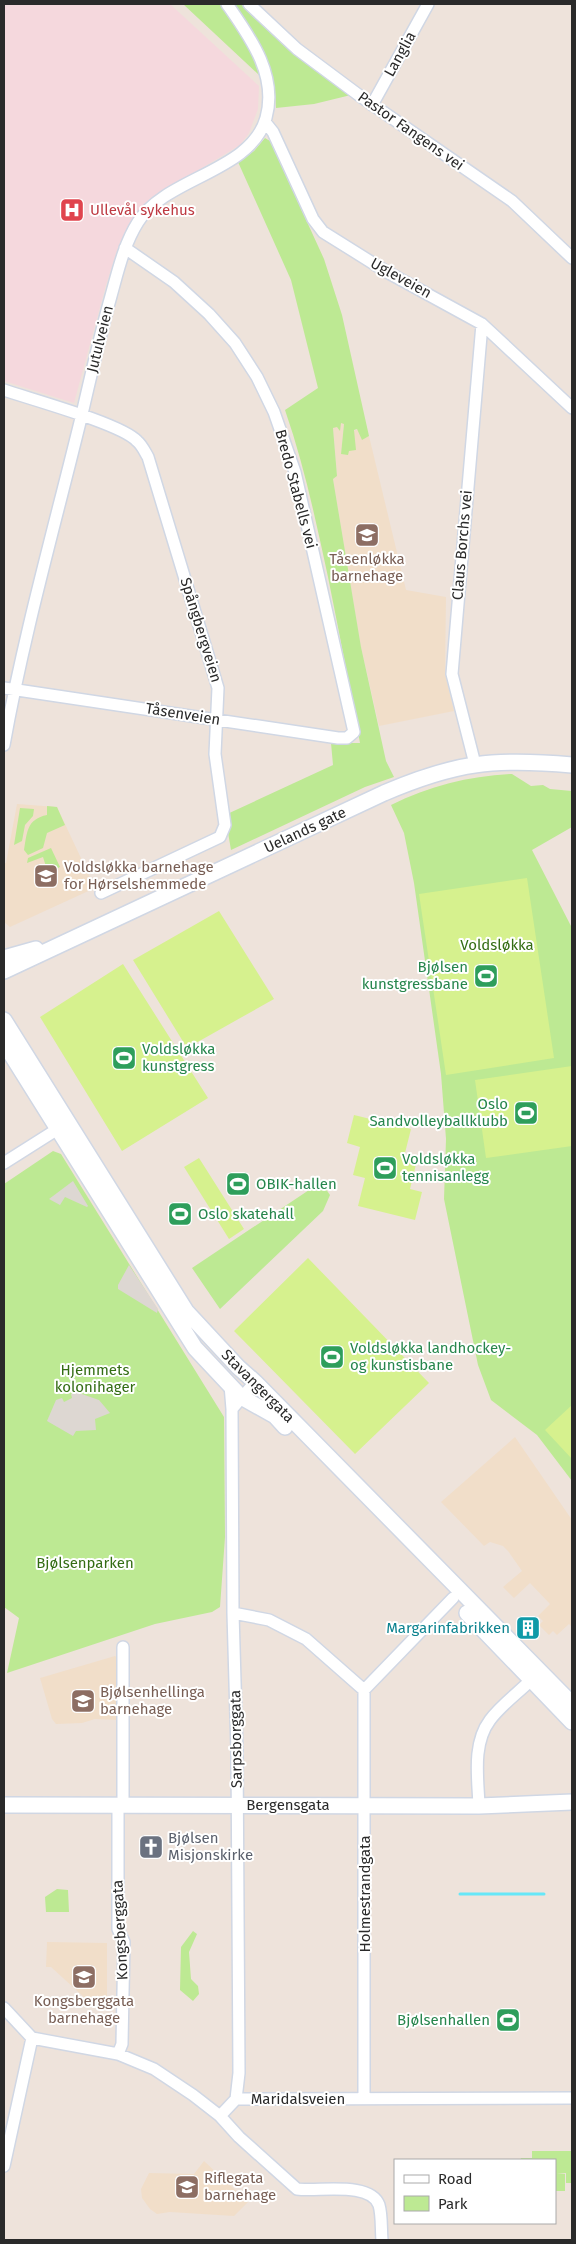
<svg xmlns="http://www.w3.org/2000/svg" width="576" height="2244" font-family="'Fira Sans',sans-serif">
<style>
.education{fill:#f1dec9}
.medical{fill:#f5d8dd}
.green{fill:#bde993}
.pitch{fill:#d6f18e}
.plaza{fill:#ddd7d2}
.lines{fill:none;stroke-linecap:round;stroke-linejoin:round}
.stream{stroke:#66e7f8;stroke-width:3}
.street-casing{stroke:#d0d7e4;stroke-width:14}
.secondary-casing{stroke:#d0d7e4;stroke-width:18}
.street{stroke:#fff;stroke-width:11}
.secondary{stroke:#fff;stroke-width:15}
.labels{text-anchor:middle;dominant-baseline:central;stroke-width:4;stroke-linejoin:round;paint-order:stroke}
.street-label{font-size:15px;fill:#2a2a2a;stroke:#fff}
.health-label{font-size:15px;fill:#be3a42;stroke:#fff;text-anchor:start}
.education-label{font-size:15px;fill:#785e54;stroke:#fff;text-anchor:start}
.park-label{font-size:15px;fill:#346d14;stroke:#fff}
.leisure-label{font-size:15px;fill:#27864d;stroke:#fff;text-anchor:start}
.culture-label{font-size:15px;fill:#0d838f;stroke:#fff;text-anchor:end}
.worship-label{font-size:15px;fill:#5b616d;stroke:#fff;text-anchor:start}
</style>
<rect width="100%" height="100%" fill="#eee3db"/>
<path class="education" d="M341,423H344L341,454L349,451L354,431L357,429L362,439L369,436L406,590L446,597L445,674L454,711L379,726L361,647L333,479L337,476L333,428Z
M17,804L57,807L95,888L10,927L4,922V863H6Z
M515,1437L572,1520V1627L569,1624L557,1635L553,1631L549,1635L539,1625L543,1621L538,1616L550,1604L530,1583L514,1598L503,1587L522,1571L508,1551L503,1546L490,1542L484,1546L441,1502Z
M115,1656L119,1659V1720L95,1719L82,1723L56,1724L52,1719L40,1678Z
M47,1942L107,1943V2003L86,1999L51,1967H46Z
M204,2161L248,2202L234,2216L170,2212L157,2214L150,2209L142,2198L141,2189L149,2173L194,2174Z"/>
<path class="medical" d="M4,4H170L259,86L258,109L249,133L240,145L149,200L132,220L118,247L106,285L74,403L4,381Z"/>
<path class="green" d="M183,4H241L292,52L351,95L314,104L276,108L275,90Z
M265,138L270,141L324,259L342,315L369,436L362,440L357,429L354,430L356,450L349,451L348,455L341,454L344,424L341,423L340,431L337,427L333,428L337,476L333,479L361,647L386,761L394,777L365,787L231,850L225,815L333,765L331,743H360C350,687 339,632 328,577C316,521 304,465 285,410L318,388L291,280L238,162L254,151Z
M512,774L531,786L543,785L550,789L572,791V827L532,850L572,928V1481L537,1435L491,1400L478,1365L444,1199L446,1139L441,1074L414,883L404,833L391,805C430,786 469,776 512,774Z
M47,806L57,807L65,825L47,833L43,848L28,855L24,850C27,832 27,819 47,815Z
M20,808L34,809L33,816L25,825L22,841L14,845Z
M51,848L60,867L48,873L43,857L27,863L28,858Z
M53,1151L61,1154L224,1417L225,1537L220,1607L212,1612L155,1624L7,1673L19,1618L4,1607V1184Z
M321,1182L330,1195L323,1211L220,1309L192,1268Z
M57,1889L68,1890L69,1912H46L45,1897Z
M193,1931L197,1934L189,1952L191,1979L198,1986L199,1994L193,2001L180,1990L181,1947Z
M532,2151H572V2183H566V2173L557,2174H565V2191H555V2160H520L521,2158H532Z"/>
<path class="pitch" d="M527,878L554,1058L446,1075L419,894Z
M219,911L274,999L187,1048L133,960Z
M123,964L208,1098L122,1151L40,1017Z
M572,1066V1146L486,1158L475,1080Z
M354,1115L411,1129L404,1157L417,1160L410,1189L422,1192L415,1220L358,1206L365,1178L353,1175L360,1147L347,1143Z
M199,1158L244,1229L229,1239L184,1167Z
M308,1258L429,1383L355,1454L234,1331Z
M572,1405V1459L545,1430Z"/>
<path class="plaza" d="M73,1181L88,1206L87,1207L65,1197L60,1205L49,1199Z
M129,1265L158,1309L157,1313L118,1289V1285Z
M76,1392L99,1400L110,1413L95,1419L96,1430L76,1431L73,1436L47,1421L56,1400L62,1398L64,1402L72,1398L71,1394Z"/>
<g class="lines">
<path class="stream" d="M460,1894H544"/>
<defs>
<path id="street" d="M249,4L297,49L360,96L512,201L572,258
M372,105L428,4
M265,122L273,132L313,219L323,232L387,272L482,324L572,408
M4,390C30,399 122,424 137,441C142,445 145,452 148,457L218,688L215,754L225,825L220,837L101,893
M4,688L338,738H347L354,732L295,472L274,412L257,377L235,343L209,314L174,282L125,248
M4,745C24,633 55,525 82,414C91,375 100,335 111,296C118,271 124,244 138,222C166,177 251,172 266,118C278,75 250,37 227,4
M475,764L452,674L482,324
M4,1163L64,1125
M230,1385L232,1409L255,1382
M232,1409L233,1613L237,1751L239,2073L236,2099
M233,1613L269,1620L306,1639L364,1690
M123,1647V1805
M479,1806C478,1778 472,1744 490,1720C501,1705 518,1693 531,1680
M4,2008L32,2038L118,2054L154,2069L193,2095L220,2116L239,2137L297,2189C318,2192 370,2181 379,2205C382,2215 381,2229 382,2240
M118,2054L122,2044L124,1942L118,1929V1805
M364,2098V1690L453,1598
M220,2116L236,2099L572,2098
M4,2166L32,2038"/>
<path id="secondary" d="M4,958L36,949
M4,971L384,793C456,762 495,758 572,765
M4,1020L186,1311L238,1367L255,1382L572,1704
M4,1043L195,1348L241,1397L275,1416L285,1427
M467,1613L572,1722
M4,1805L479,1806L572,1802"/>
</defs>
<use href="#street" class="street-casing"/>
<use href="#secondary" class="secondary-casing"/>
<use href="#street" class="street"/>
<use href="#secondary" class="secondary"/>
</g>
<defs>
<symbol id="hospital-square" viewBox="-11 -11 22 22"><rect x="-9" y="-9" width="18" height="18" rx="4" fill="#e0444e" stroke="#fff"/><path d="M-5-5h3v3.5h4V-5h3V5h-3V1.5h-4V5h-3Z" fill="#fff"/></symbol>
<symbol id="school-square" viewBox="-11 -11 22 22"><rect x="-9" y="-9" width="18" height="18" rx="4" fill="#8d6e63" stroke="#fff"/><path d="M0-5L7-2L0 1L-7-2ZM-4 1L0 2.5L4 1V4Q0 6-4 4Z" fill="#fff"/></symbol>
<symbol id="stadium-square" viewBox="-11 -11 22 22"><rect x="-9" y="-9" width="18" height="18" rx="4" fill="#2e9e5b" stroke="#fff"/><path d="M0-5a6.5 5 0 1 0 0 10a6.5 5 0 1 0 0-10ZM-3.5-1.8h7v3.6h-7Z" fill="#fff"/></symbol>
<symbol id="building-square" viewBox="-11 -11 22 22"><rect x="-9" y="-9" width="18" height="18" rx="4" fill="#0f9aa8" stroke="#fff"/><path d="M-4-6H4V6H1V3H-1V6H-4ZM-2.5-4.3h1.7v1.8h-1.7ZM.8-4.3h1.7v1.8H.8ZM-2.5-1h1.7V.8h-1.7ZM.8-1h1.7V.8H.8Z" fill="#fff"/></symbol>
<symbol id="church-square" viewBox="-11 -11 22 22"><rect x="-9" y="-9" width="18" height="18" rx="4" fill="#6b7280" stroke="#fff"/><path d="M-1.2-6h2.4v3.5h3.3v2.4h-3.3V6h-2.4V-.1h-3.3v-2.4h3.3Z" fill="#fff"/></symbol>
</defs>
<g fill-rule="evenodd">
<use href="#hospital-square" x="58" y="196" width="28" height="28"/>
<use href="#school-square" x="353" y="521" width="28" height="28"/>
<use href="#school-square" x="32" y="862" width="28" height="28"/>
<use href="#stadium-square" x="472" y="962" width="28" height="28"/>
<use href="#stadium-square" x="110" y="1044" width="28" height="28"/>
<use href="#stadium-square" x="512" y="1099" width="28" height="28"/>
<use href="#stadium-square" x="371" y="1154" width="28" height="28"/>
<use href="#stadium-square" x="224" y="1170" width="28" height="28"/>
<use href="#stadium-square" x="166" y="1200" width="28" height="28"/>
<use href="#stadium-square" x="318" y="1343" width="28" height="28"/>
<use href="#building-square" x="514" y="1614" width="28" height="28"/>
<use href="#school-square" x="69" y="1687" width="28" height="28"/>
<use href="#church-square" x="137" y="1833" width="28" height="28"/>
<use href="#school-square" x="70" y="1963" width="28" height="28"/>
<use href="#stadium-square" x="494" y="2006" width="28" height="28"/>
<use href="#school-square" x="173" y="2173" width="28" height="28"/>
</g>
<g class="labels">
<g class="street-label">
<text transform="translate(400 54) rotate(-61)">Langlia</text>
<text transform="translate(411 131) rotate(35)">Pastor Fangens vei</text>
<text transform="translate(401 278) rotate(29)">Ugleveien</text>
<text transform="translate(100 339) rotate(-76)">Jutulveien</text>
<text transform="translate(296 489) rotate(75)">Bredo Stabells vei</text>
<text transform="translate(462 545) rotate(-85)">Claus Borchs vei</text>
<text transform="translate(201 630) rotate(73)">Spångbergveien</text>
<text transform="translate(183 714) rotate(9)">Tåsenveien</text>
<text transform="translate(305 830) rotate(-25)">Uelands gate</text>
<text transform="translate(258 1386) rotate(45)">Stavangergata</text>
<text transform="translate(236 1739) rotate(-91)">Sarpsborggata</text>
<text x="288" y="1805">Bergensgata</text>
<text transform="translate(365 1894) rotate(-90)">Holmestrandgata</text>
<text transform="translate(120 1930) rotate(-93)">Kongsberggata</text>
<text x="298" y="2099">Maridalsveien</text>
</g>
<g class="health-label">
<text x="90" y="210">Ullevål sykehus</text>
</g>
<g class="education-label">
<text x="367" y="559" text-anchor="middle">Tåsenløkka<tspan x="367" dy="17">barnehage</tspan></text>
<text x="64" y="867">Voldsløkka barnehage<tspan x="64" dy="17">for Hørselshemmede</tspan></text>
<text x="100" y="1692">Bjølsenhellinga<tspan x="100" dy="17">barnehage</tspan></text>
<text x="84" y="2001" text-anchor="middle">Kongsberggata<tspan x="84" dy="17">barnehage</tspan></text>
<text x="204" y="2178">Riflegata<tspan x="204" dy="17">barnehage</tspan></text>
</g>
<g class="park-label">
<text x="497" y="945">Voldsløkka</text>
<text x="95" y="1370">Hjemmets<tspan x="95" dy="17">kolonihager</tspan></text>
<text x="85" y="1563">Bjølsenparken</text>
</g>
<g class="leisure-label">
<text x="468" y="967" text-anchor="end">Bjølsen<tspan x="468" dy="17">kunstgressbane</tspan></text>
<text x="142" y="1049">Voldsløkka<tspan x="142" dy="17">kunstgress</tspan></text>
<text x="508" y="1104" text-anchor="end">Oslo<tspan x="508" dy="17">Sandvolleyballklubb</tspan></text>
<text x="402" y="1159">Voldsløkka<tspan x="402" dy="17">tennisanlegg</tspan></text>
<text x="256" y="1184">OBIK-hallen</text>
<text x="198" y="1214">Oslo skatehall</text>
<text x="350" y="1348">Voldsløkka landhockey-<tspan x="350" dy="17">og kunstisbane</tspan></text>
<text x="490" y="2020" text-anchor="end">Bjølsenhallen</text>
</g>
<g class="culture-label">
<text x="510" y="1628">Margarinfabrikken</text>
</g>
<g class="worship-label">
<text x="168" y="1838">Bjølsen<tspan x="168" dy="17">Misjonskirke</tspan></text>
</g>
</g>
<rect width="576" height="2244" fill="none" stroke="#2a2a2a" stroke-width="10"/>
<rect x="394" y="2159" width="162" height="65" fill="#ffffff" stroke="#aaaaaa"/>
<rect x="404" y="2175" width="25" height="8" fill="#ffffff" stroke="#aaaaaa"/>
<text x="438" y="2184" font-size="15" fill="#2a2a2a">Road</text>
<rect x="404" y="2196" width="25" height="15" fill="#bde993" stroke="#aaaaaa"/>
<text x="438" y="2209" font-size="15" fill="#2a2a2a">Park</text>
</svg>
